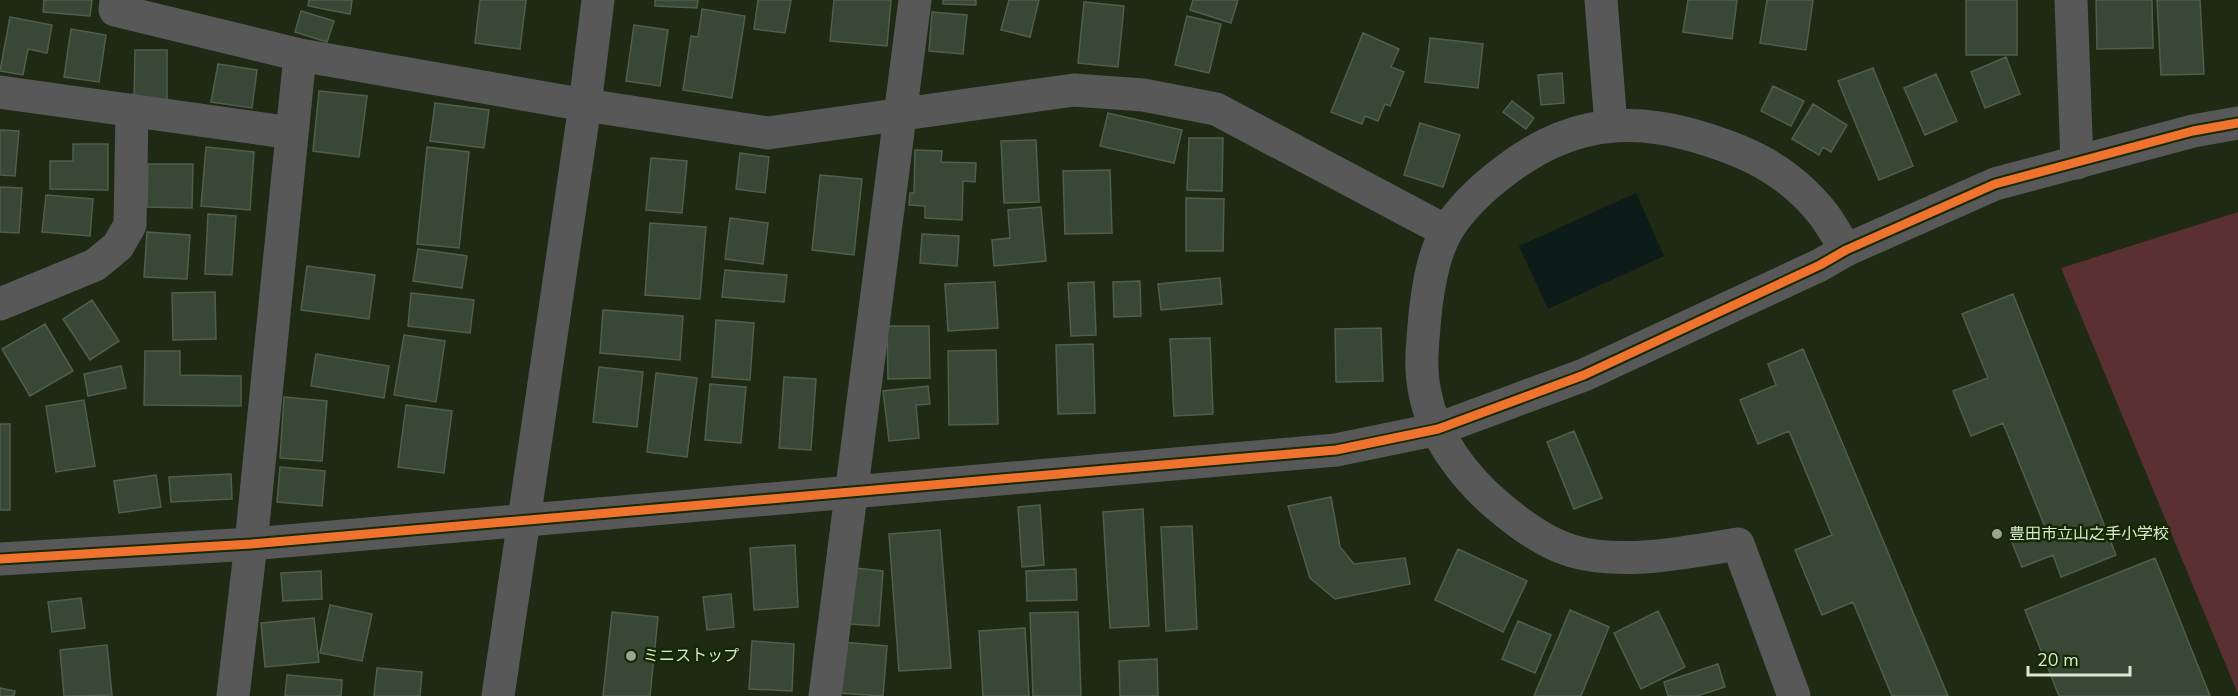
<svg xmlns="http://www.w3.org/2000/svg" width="2238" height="696" font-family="'Nunito Sans','Noto Sans JP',sans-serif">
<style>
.green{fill:#5a3032}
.water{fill:#0d1b19}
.building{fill:#384736;stroke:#505e4e;stroke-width:1.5}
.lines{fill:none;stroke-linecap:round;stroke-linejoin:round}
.minor{stroke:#595859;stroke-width:33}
.tertiary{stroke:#595859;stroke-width:33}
.cycleway-casing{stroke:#152903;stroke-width:13}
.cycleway{stroke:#ef722f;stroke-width:9}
.poi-dot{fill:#99a68f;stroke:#152903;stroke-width:2}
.labels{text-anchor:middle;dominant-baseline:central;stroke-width:5;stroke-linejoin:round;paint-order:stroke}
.poi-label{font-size:16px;fill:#dae8d1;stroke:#152903;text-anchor:start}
</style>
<rect width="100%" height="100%" fill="#1f2a15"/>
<path class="green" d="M2238,212V694L2061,268Z"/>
<path class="water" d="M1636,193L1664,256L1548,309L1519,246Z"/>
<path class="building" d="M44,0H92L90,16L43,12Z
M309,0H352L350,14L308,6Z
M480,0H526L520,49L475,43Z
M655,0H698L697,8L655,6Z
M758,0H791L785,33L754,29Z
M834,0H891L887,46L830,41Z
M943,0H976V5L943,4Z
M1009,0H1039L1030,37L1001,30Z
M1193,0H1238L1231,23L1190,10Z
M1688,0H1737L1732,39L1683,32Z
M1767,0H1813L1806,50L1760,43Z
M1966,0H2017V55H1966Z
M2096,0H2152L2153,48L2097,49Z
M2157,0H2200L2204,74L2161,75Z
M1084,2L1124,6L1118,67L1078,63Z
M702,9L745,16L732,98L683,90L691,36L698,37Z
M301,11L334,21L327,42L295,32Z
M932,12L967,15L963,54L929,51Z
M1187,16L1221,24L1209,73L1175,65Z
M10,17L52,25L47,53L28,49L23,75L0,71Z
M634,25L668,30L660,86L626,81Z
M71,29L106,35L99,82L64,77Z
M1363,33L1399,49L1391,67L1404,72L1390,106L1385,104L1378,121L1365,116L1362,124L1331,112Z
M1430,38L1483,44L1478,88L1425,82Z
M135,50H167V100H134Z
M2006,57L2020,94L1985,108L1971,72Z
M218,64L257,70L252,108L211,102Z
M1873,68L1913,166L1879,180L1838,81Z
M1562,73L1564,103L1541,105L1538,75Z
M1936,74L1957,121L1925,135L1904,88Z
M1773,86L1804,101L1791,126L1761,111Z
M319,91L367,96L359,157L313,151Z
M1512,101L1534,118L1526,129L1503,112Z
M435,103L489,110L484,148L430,141Z
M1813,104L1847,125L1831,152L1823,147L1819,155L1792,139Z
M1108,113L1182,130L1174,163L1100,146Z
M1420,123L1460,135L1443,187L1404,175Z
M0,130L19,131L15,176L0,175Z
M1189,138H1223L1222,191L1187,190Z
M1036,140L1039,202L1004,203L1001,141Z
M73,144H108V190L50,189V161H73Z
M206,147L254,152L250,210L201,206Z
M427,147L469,152L459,248L417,244Z
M915,150L942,151L941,162L976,163L975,182L963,181L962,220L925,218V206L909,205L910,193H914Z
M740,153L769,157L765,193L736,189Z
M651,158L687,161L682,213L646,210Z
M148,164H193L192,208L147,207Z
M1110,170L1112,233L1065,234L1063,171Z
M820,175L862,179L854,255L812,250Z
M0,187L22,188L19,233L0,232Z
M46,195L93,199L90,236L42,232Z
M1186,198L1224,199L1223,251H1186Z
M1041,207L1046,261L994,266L992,240L1010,238L1008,210Z
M208,214L236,216L232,275L205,274Z
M730,218L768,223L763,264L725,259Z
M650,223L706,227L700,299L645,295Z
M147,232L190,235L187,279L144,277Z
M922,234L959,236L957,266L920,263Z
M418,249L467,256L462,288L413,281Z
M307,266L375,275L369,319L301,310Z
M725,270L787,275L784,302L722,297Z
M1220,278L1222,304L1161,310L1158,284Z
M1140,281L1141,316L1114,317L1113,282Z
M995,282L998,328L948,331L945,284Z
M1094,282L1096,335L1071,336L1068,283Z
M215,292L216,339L173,340L172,293Z
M411,293L474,300L470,333L408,326Z
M2013,294L2116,555L2061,577L2053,555L2022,567L2011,540L2045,527L2003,423L1971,436L1953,391L1988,378L1962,314Z
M92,300L119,341L90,360L63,319Z
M603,310L683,316L680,360L600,353Z
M716,320L754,323L750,380L712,377Z
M45,324L73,371L30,396L2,349Z
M887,326H929L930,378L888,379Z
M1381,328L1383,381L1336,382L1335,329Z
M404,335L445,341L436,402L394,395Z
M1210,338L1213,414L1174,416L1170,339Z
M1093,344L1095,413L1058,414L1056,345Z
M1803,349L1948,696H1892L1853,602L1822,615L1795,550L1832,535L1789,431L1758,444L1740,400L1776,385L1768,364Z
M996,350L998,424L949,425L948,351Z
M145,351H180V375L241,376V406L144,405Z
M316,354L389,366L384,398L311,386Z
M121,366L126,388L88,396L84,374Z
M599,367L643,372L637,427L593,422Z
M656,373L697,378L687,457L647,452Z
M784,377L816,379L811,450L779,448Z
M710,384L746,387L741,443L705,440Z
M928,386L930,404L916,405L919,438L889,441L883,391Z
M284,397L327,401L322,461L280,458Z
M84,400L95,466L56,472L46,406Z
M406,405L452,411L444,473L398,467Z
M0,424H10V510H0Z
M1574,431L1602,498L1574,509L1547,442Z
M280,467L325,471L322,506L277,502Z
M231,474L232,499L171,502L169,477Z
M156,475L161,507L119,513L114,481Z
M1331,497L1340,547L1354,564L1405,558L1410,584L1335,599L1310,578L1288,506Z
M1040,505L1044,565L1022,567L1018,507Z
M1143,509L1149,626L1110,628L1103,512Z
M1192,526L1197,629L1166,631L1161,527Z
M940,530L951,668L899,671L889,534Z
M795,545L798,607L754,610L750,548Z
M1458,549L1527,581L1503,632L1435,600Z
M2155,558L2210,696H2059L2025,610Z
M855,568L883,571L879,626L850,624Z
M1076,569L1077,600L1027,601L1026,571Z
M321,571L322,599L283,601L281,573Z
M731,594L734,627L707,630L703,597Z
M81,598L85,628L52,632L48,602Z
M330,605L372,614L362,661L320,653Z
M1570,610L1609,627L1581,696H1534Z
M1658,611L1685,667L1641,689L1614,633Z
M612,612L658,617L650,696H603Z
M1078,612L1081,696H1033L1030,613Z
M314,618L319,662L265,667L261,623Z
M1518,621L1551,635L1535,673L1502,659Z
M1025,628L1029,696H983L979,631Z
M752,641L794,644L792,691L749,689Z
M842,642L887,646L883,696L838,693Z
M107,645L112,695L64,696L60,650Z
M1157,659L1158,696H1120L1119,661Z
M1718,664L1725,687L1697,696H1668L1664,682Z
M377,668L422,672L420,696H374Z
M287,675L342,680L341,696H285Z
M0,688L15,691L14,696H0Z"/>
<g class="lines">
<path class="minor" d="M116,0L115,10L300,55L585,105L768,133L1074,90L1143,95L1216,109L1446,231
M1601,0L1611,125
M2071,0L2077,163
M0,92L292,133
M0,304L95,265L118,246L130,225L132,110
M233,696L251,544L300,55
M825,696L915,0
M1794,696L1738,544C1687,552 1623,566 1572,551C1545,543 1519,524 1497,505C1464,477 1433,436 1425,393C1419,367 1423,341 1425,315C1428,287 1433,253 1448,229C1462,207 1481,189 1502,173C1559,128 1617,115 1688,134C1743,149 1787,168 1824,215C1832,226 1839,239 1846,250"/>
<path class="tertiary" d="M0,559L251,544L1336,450L1438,429L1584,375L1820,265L1846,250L1995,184L2193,131L2238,123
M498,696L585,105L598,0"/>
<defs>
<path id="cycleway" d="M0,559L251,544L1336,450L1438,429L1584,375L1820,265L1846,250L1995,184L2193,131L2238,123"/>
</defs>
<use href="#cycleway" class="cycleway-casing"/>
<use href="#cycleway" class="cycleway"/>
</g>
<g class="poi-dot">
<circle cx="1997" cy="534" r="6"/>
<circle cx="631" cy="656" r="6"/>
</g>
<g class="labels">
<g class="poi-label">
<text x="2009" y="534">豊田市立山之手小学校</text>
<text x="643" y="656">ミニストップ</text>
</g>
</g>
<path d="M2028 666v9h102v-9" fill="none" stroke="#dae8d1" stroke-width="3"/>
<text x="2037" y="666" font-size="18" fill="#dae8d1" stroke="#152903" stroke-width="4.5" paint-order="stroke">20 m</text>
</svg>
